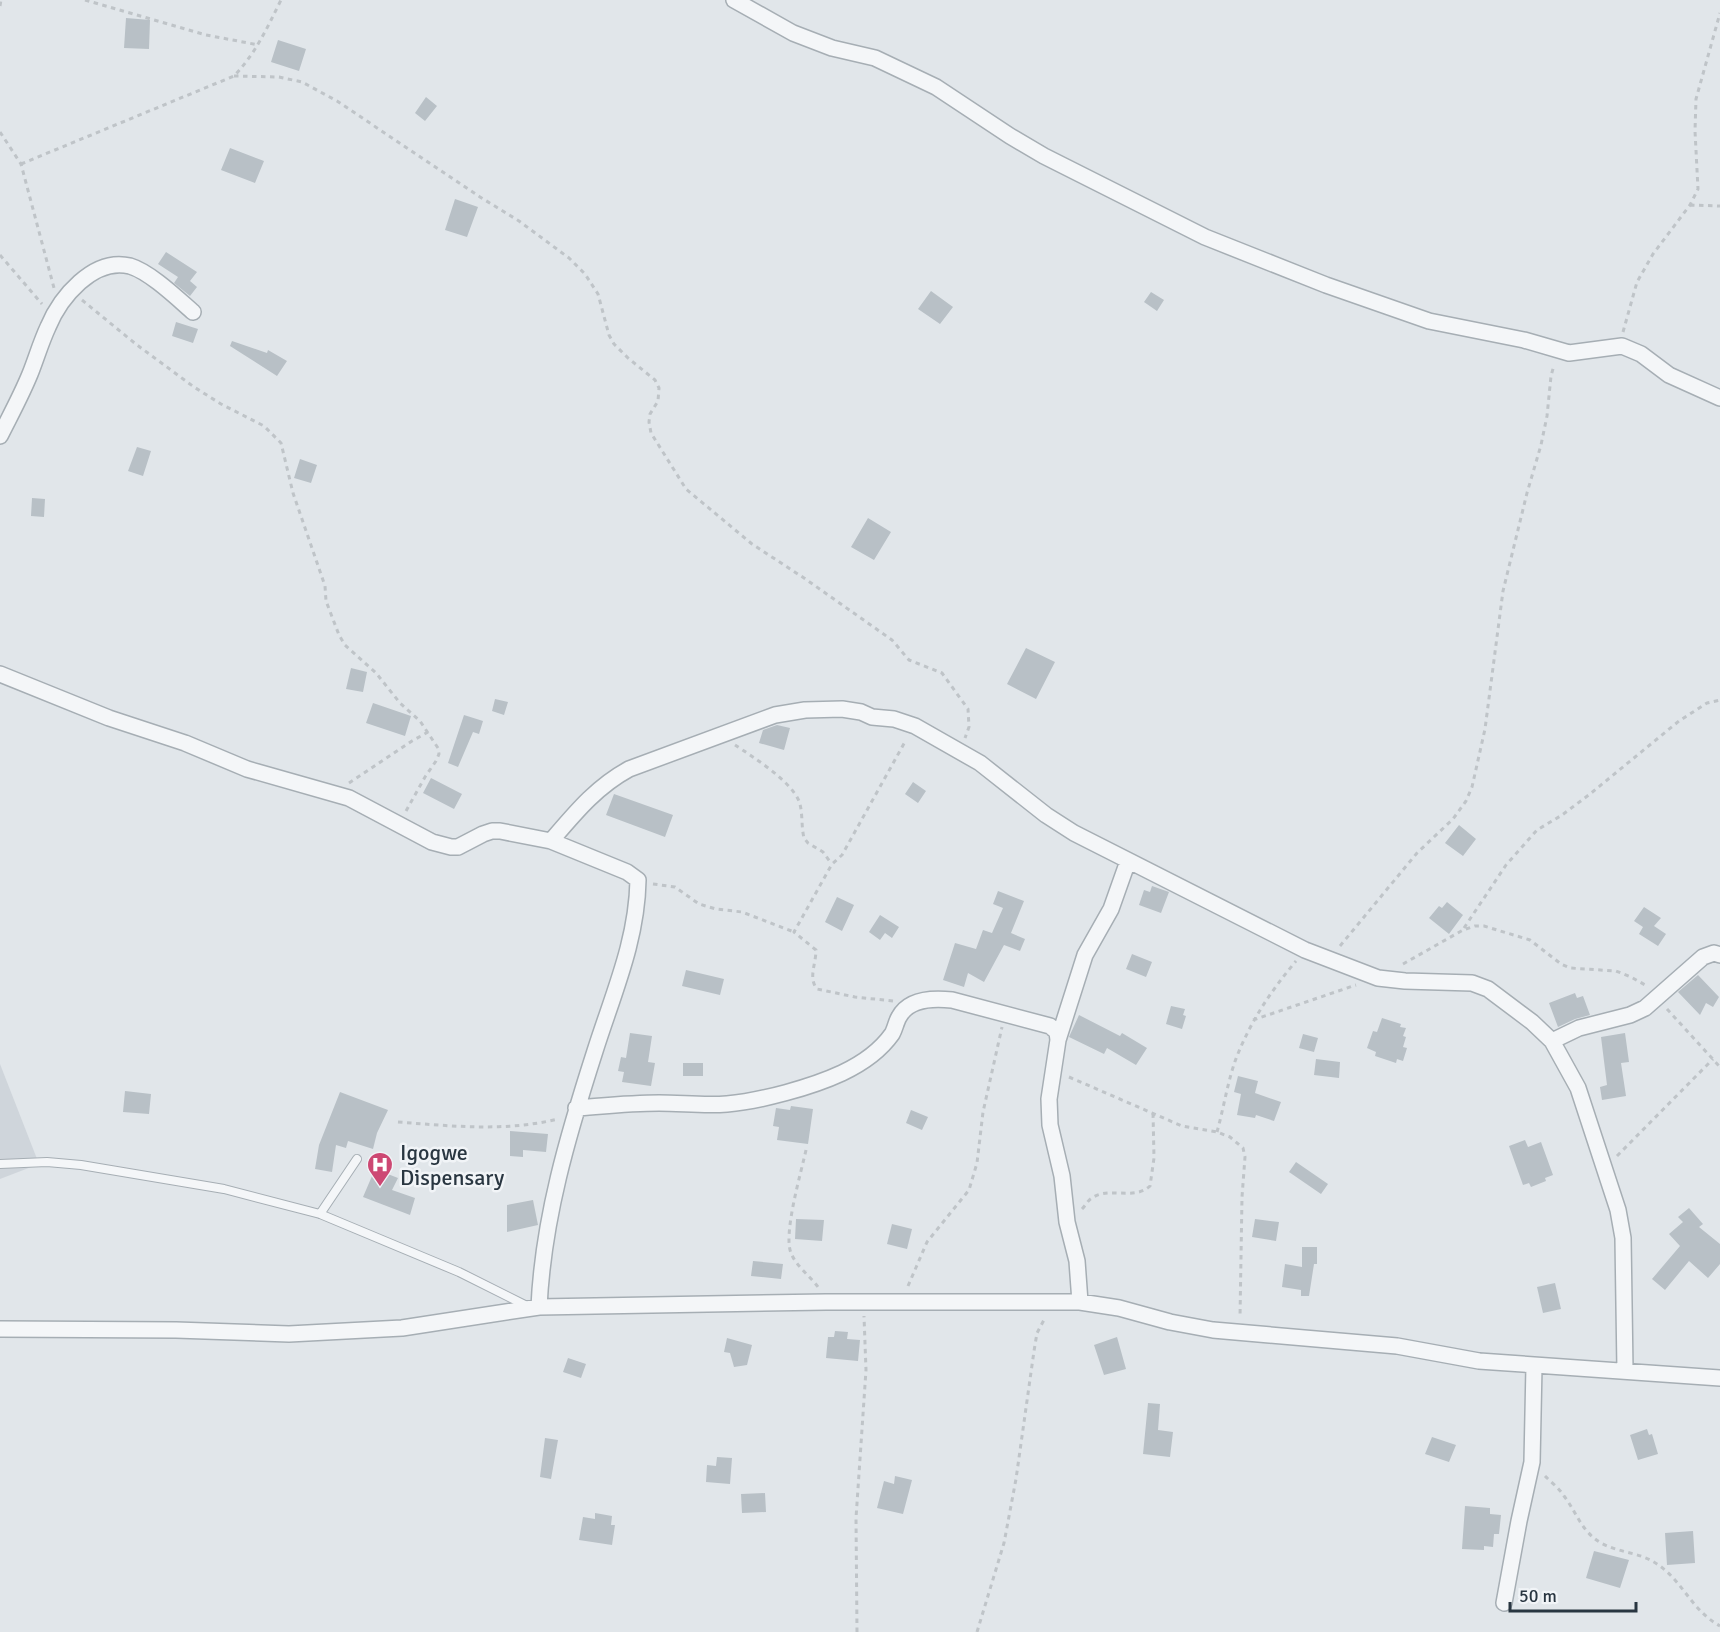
<svg xmlns="http://www.w3.org/2000/svg" width="1720" height="1632" font-family="Signika,sans-serif">
<style>
.built{fill:#cfd5db}
.building{fill:#b8c0c6}
.lines{fill:none;stroke-linecap:round;stroke-linejoin:round}
.service-casing{stroke:#a6aeb4;stroke-width:10}
.minor-casing{stroke:#a6aeb4;stroke-width:18}
.path{stroke:#bfc4c8;stroke-width:3;stroke-dasharray:4.5 4.5;stroke-linecap:butt}
.service{stroke:#f4f6f8;stroke-width:8}
.minor{stroke:#f4f6f8;stroke-width:15}
.labels{text-anchor:middle;dominant-baseline:central;stroke-width:5;stroke-linejoin:round;paint-order:stroke}
.poi-label{font-size:22px;fill:#293641;stroke:#f1f4f7;text-anchor:start}
</style>
<rect width="100%" height="100%" fill="#e1e6ea"/>
<path class="built" d="M0,1064L39,1164L0,1179Z"/>
<path class="building" d="M126,18L150,20L149,49L124,48Z
M278,40L306,49L299,71L271,62Z
M426,97L437,106L425,121L415,113Z
M230,148L264,161L255,183L221,170Z
M455,199L478,207L467,237L445,230Z
M166,252L197,272L190,281L197,287L190,296L174,283L178,277L158,264Z
M931,291L953,307L940,324L918,309Z
M1151,292L1164,300L1157,311L1144,302Z
M176,322L198,329L193,343L172,336Z
M232,341L267,353L268,350L287,361L277,376L230,346Z
M137,447L151,451L143,476L128,471Z
M300,459L317,465L311,483L294,478Z
M32,498L45,499L44,517L31,516Z
M868,518L891,532L874,560L851,547Z
M1026,648L1055,662L1036,699L1007,684Z
M351,668L367,672L363,692L346,689Z
M495,699L508,702L504,715L492,711Z
M373,703L411,716L405,736L366,723Z
M464,715L483,721L479,734L473,732L458,767L448,763Z
M777,725L790,728L784,750L759,743L763,730Z
M431,778L462,794L454,809L423,793Z
M913,782L926,791L918,803L905,794Z
M614,794L673,815L665,837L606,815Z
M1459,825L1476,839L1463,856L1445,843Z
M1152,886L1169,892L1161,913L1139,905L1144,890L1150,892Z
M998,891L1024,901L1011,933L1025,939L1020,951L1004,945L984,982L968,973L964,987L943,980L955,943L976,949L983,930L992,933L1003,908L993,904Z
M837,897L854,905L842,931L825,922Z
M1447,902L1463,915L1449,934L1429,918L1439,906L1442,908Z
M1644,907L1661,918L1654,926L1666,934L1658,946L1639,934L1643,927L1634,921Z
M880,915L899,927L892,938L885,933L880,940L869,932Z
M1132,954L1152,962L1146,977L1126,969Z
M686,970L724,979L720,995L682,986Z
M1698,975L1719,997L1713,1007L1706,1003L1700,1015L1678,992Z
M1575,993L1577,998L1583,996L1590,1015L1575,1019L1558,1027L1549,1003Z
M1171,1006L1185,1009L1183,1015L1186,1016L1182,1029L1166,1024Z
M1079,1015L1120,1036L1122,1033L1147,1048L1136,1065L1107,1048L1104,1054L1069,1037Z
M1382,1018L1401,1024L1400,1027L1406,1028L1403,1036L1406,1037L1403,1047L1407,1048L1403,1061L1397,1059L1396,1063L1375,1056L1376,1052L1367,1048L1373,1031L1377,1032Z
M630,1033L652,1036L648,1062L655,1063L651,1086L622,1082L624,1072L618,1071L621,1057L626,1058Z
M1625,1033L1629,1062L1621,1063L1626,1096L1602,1100L1600,1087L1607,1085L1601,1037Z
M1303,1034L1318,1038L1314,1052L1299,1048Z
M1316,1059L1340,1062L1339,1078L1314,1075Z
M683,1063H703V1076H683Z
M1238,1076L1258,1081L1255,1093L1281,1102L1274,1121L1256,1115L1255,1118L1237,1115L1241,1094L1234,1092Z
M125,1091L151,1094L149,1114L123,1112Z
M340,1092L388,1110L377,1133L373,1149L348,1141L346,1148L336,1145L332,1172L315,1169L319,1145Z
M791,1106L813,1109L808,1144L777,1140L779,1127L773,1126L776,1108L790,1110Z
M911,1110L928,1117L922,1130L906,1123Z
M510,1131L548,1134L546,1152L523,1150V1157L510,1156Z
M1525,1140L1528,1147L1541,1142L1553,1175L1545,1178L1546,1181L1531,1187L1529,1183L1523,1185L1509,1146Z
M1296,1162L1328,1184L1321,1194L1289,1172Z
M375,1169L398,1178L392,1190L415,1198L410,1215L363,1197Z
M533,1200L538,1225L507,1232V1205Z
M1689,1208L1703,1224L1699,1227L1720,1244V1264L1708,1278L1689,1261L1665,1290L1652,1279L1680,1246L1669,1234L1683,1222L1678,1217Z
M796,1219L824,1220L822,1241L795,1239Z
M1255,1219L1279,1222L1276,1241L1252,1237Z
M892,1224L912,1229L907,1249L887,1244Z
M1302,1247H1317V1264H1314L1309,1296H1301V1290L1282,1287L1285,1264L1302,1267Z
M753,1261L783,1264L781,1279L751,1276Z
M1555,1283L1561,1309L1543,1313L1537,1287Z
M835,1331L848,1332L847,1339L860,1340L858,1361L826,1358L828,1337H834Z
M1117,1337L1126,1369L1104,1375L1094,1345Z
M727,1338L752,1345L747,1365L734,1367L730,1353L724,1352Z
M568,1358L586,1364L581,1378L563,1372Z
M1148,1403L1160,1404L1158,1430L1173,1432L1170,1457L1143,1454Z
M1647,1429L1649,1435L1652,1434L1658,1454L1638,1460L1630,1435Z
M1432,1437L1456,1445L1449,1462L1425,1454Z
M545,1438L558,1440L551,1479L540,1477Z
M717,1457L732,1458L730,1484L706,1482L707,1465L716,1466Z
M895,1476L912,1480L903,1514L877,1508L884,1481L894,1484Z
M765,1493L766,1512L742,1513L741,1494Z
M1465,1506L1490,1508V1514L1501,1515L1499,1534H1494L1493,1547L1484,1546V1550L1462,1549Z
M595,1513L612,1516L611,1525H615L612,1545L579,1540L583,1517L595,1519Z
M1693,1531L1695,1563L1667,1565L1665,1533Z
M1594,1551L1629,1560L1620,1588L1586,1578Z"/>
<g class="lines">
<defs>
<path id="service" d="M0,1164L47,1162L81,1165L224,1189L320,1214L459,1272L527,1306
M320,1214L357,1159"/>
<path id="minor" d="M734,0L793,33L832,48L875,58L936,87L1010,136L1044,156L1205,237L1326,285L1429,321L1524,340L1569,353L1622,346L1641,354L1669,375L1720,398
M0,436C10,416 21,396 30,374C36,359 41,342 48,327C60,298 93,257 130,266C150,272 177,298 193,312
M0,674L109,718L185,743L247,769L349,798L432,842L451,847H458L483,834L492,831H500L551,841L627,872L638,880C637,941 613,994 595,1051C568,1135 543,1219 539,1307
M551,841C575,813 596,787 629,769L775,715L805,710L842,709L861,712L872,717L894,719L915,726L980,763L1046,815L1074,833L1305,950L1378,978L1405,981L1472,983L1488,989L1532,1022L1552,1041L1578,1088L1618,1210L1623,1238L1625,1370
M1058,1040L1085,955L1111,909L1128,861
M1552,1041L1579,1028L1630,1015L1645,1008L1703,957L1714,953L1720,955
M576,1108C603,1106 631,1103 659,1103C682,1103 704,1106 727,1104C761,1101 812,1087 842,1073C861,1064 880,1051 892,1034C895,1029 896,1022 899,1017C909,998 934,998 952,1000L1050,1026L1057,1032L1058,1040L1049,1099L1050,1125L1062,1176L1067,1222L1077,1261L1080,1302
M0,1329L176,1330L289,1334L402,1328L539,1307L826,1302H1080L1119,1308L1170,1322L1213,1330L1397,1346L1479,1361L1720,1378
M1504,1603L1519,1521L1532,1462L1534,1366"/>
</defs>
<use href="#service" class="service-casing"/>
<use href="#minor" class="minor-casing"/>
<path class="path" d="M85,0L206,35L259,45
M0,6L1,0
M234,76L279,77L302,82L337,101L480,197L519,221L569,258L585,274L598,294L609,335L614,344L628,358L655,380L659,388L658,401L650,414L649,422L651,433L686,489L752,544L804,578L892,640L909,660L942,673L968,709L969,727L965,738
M0,132L21,164L54,288
M21,164L234,76C256,53 267,28 281,0
M1690,205L1720,206
M0,255L42,304
M82,300L137,345L194,387L221,404L264,426L281,443L293,493L325,586L326,601L339,635L345,645L376,673L400,703L420,721L438,748L439,754L436,761L425,777L406,811
M1623,332L1637,282L1653,254L1690,205L1698,189L1695,131L1696,99L1720,13
M735,745C753,757 790,780 799,801C803,812 801,826 804,838L808,843L823,852L831,863
M349,783L412,741L428,732
M653,884L675,887L699,904L716,909L742,912L794,932
M1464,928L1506,865L1537,830L1562,815L1590,794L1679,721L1707,703L1720,700
M1340,946L1417,853L1453,819L1466,801L1472,787L1485,729L1503,591L1527,493L1541,445L1547,416L1551,376L1554,365
M1403,964L1463,930L1475,926H1484L1530,940L1561,964L1570,968L1616,971L1631,977L1647,986
M893,1001L855,997L817,989C808,978 816,964 816,950L794,932L832,864L842,855L906,740
M1667,1009L1720,1067
M1253,1020L1356,985
M1069,1077L1182,1126L1217,1132L1230,1137L1243,1148L1245,1157L1242,1197L1240,1317
M398,1122C452,1126 505,1132 558,1119
M1217,1132C1224,1107 1228,1079 1237,1056C1252,1019 1271,991 1296,961
M806,1150C801,1173 783,1234 791,1253C796,1266 810,1276 818,1287
M1617,1156L1713,1059
M1082,1209C1086,1205 1088,1200 1092,1198C1109,1186 1134,1201 1150,1186L1154,1158L1153,1112
M908,1286L927,1242L969,1190L977,1163L983,1112L1002,1027
M1545,1476C1551,1482 1559,1488 1564,1496C1577,1513 1581,1531 1601,1543C1619,1553 1640,1552 1657,1564C1683,1581 1691,1610 1720,1626
M857,1632L856,1518L866,1370L864,1316
M977,1632L1004,1543L1016,1479L1034,1351L1037,1333L1045,1318"/>
<use href="#service" class="service"/>
<use href="#minor" class="minor"/>
</g>
<defs>
<symbol id="hospital-pin" viewBox="-11 -11 22 30"><path d="M0 17L-7.5 6A9.5 9.5 0 1 1 7.5 6Z" fill="#cd4873" stroke="#f1f4f7"/><path d="M-5-5h3v3.5h4V-5h3V5h-3V1.5h-4V5h-3Z" fill="#fff"/></symbol>
</defs>
<g fill-rule="evenodd">
<use href="#hospital-pin" x="365" y="1150" width="30" height="40"/>
</g>
<g class="labels">
<g class="poi-label">
<text x="400" y="1152">Igogwe<tspan x="400" dy="25">Dispensary</tspan></text>
</g>
</g>
<path d="M1510 1602v9h126v-9" fill="none" stroke="#293641" stroke-width="3"/>
<text x="1519" y="1602" font-size="18" fill="#293641" stroke="#f1f4f7" stroke-width="4.5" paint-order="stroke">50 m</text>
</svg>
